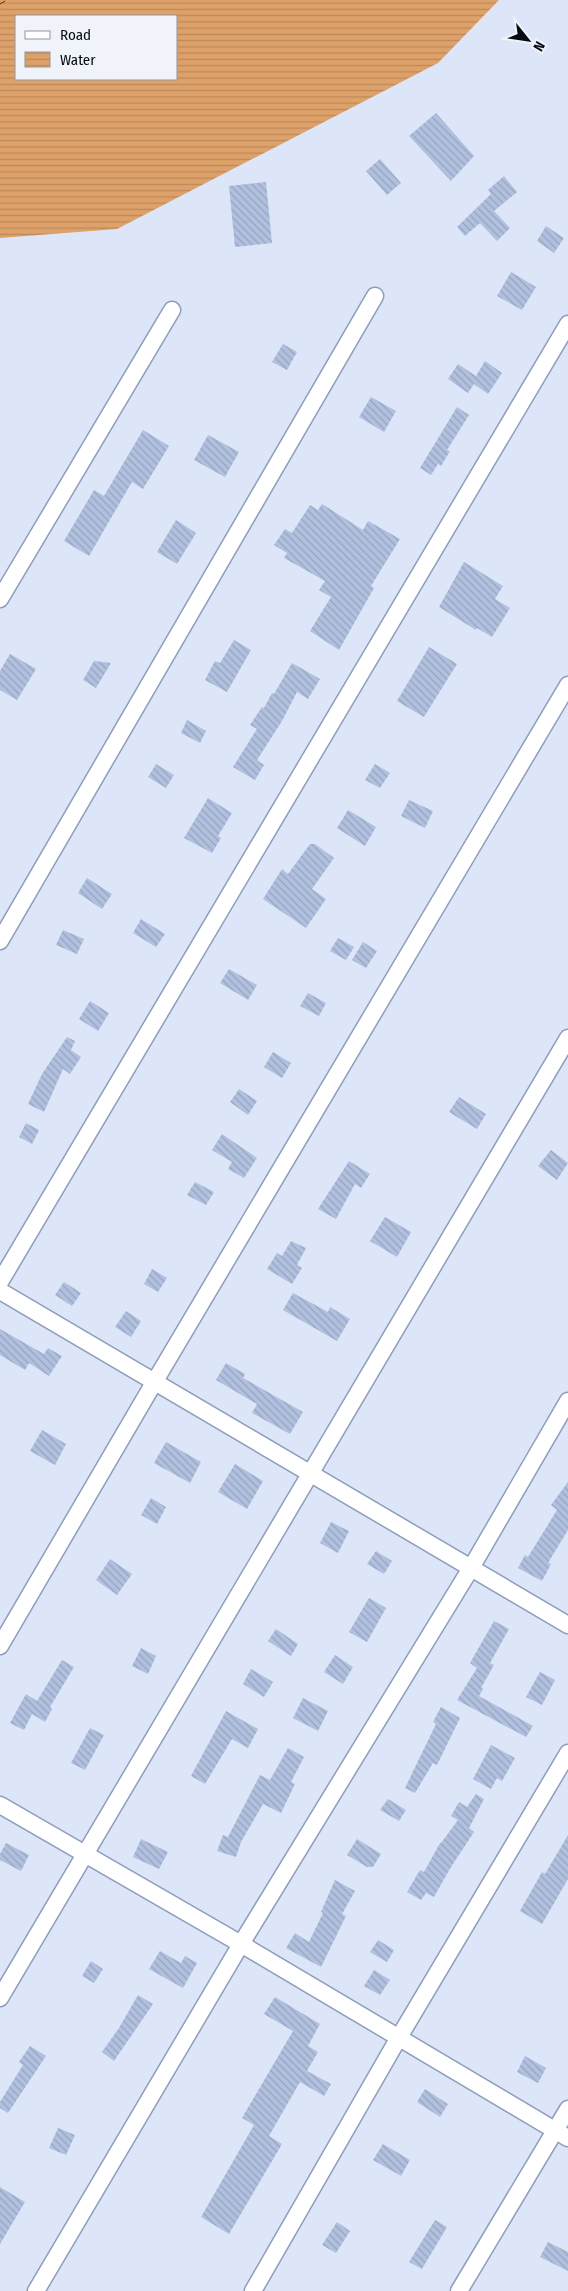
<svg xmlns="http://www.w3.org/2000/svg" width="568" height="2291" font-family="'Fira Sans Condensed',sans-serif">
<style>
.water{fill:url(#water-rules);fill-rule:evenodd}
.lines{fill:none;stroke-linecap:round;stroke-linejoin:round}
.ferry{stroke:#5d3508;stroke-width:1;stroke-dasharray:6 5;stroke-linecap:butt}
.building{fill:url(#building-back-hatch)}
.minor-casing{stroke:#8e9dba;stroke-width:19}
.minor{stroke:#fff;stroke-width:16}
</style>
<defs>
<pattern id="water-rules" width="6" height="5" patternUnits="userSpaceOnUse" patternTransform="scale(1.25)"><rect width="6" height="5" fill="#dea16a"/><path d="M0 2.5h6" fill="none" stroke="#bd895b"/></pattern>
<pattern id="building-back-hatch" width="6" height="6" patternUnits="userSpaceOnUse" patternTransform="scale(1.25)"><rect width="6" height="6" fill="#b0c0de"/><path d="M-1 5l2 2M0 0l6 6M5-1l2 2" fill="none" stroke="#96a4be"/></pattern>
</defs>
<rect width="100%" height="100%" fill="#dde6f9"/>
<path class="water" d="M0,0H499L438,63L117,229L0,238ZM16,16H176V79H16Z"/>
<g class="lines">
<path class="ferry" d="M0,4L7,0"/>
</g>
<path class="building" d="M436,113L474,156L451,181L409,136Z
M380,159L401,183L387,195L366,171Z
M504,176L517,192L494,211L510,228L497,241L480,223L465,236L457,227L491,194L488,190Z
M266,182L272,243L235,247L229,186Z
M546,226L564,238L554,253L537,241Z
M511,272L536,287L522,310L497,296Z
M283,344L297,352L287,370L272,362Z
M485,361L502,373L488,394L474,384L468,393L448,379L458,364L476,376Z
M371,397L396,411L384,432L359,417Z
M457,407L469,415L447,450L450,451L441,466L438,464L431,475L420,468Z
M143,430L169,446L143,489L132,482L89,556L64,541L94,490L104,496Z
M208,435L239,452L225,477L194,460Z
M322,504L363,530L368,521L400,539L371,586L374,588L339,650L310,631L331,597L319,590L325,581L284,558L287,553L274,545L285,529L292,533L310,505L318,510Z
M176,520L196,533L177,564L157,552Z
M464,562L503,586L495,599L510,608L492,637L477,628L476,630L439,607Z
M234,640L251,650L227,692L205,680L215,661L220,663Z
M429,647L457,664L424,717L397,701Z
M10,654L36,669L17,700L0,690V671Z
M94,661L111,663L96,688L83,680Z
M292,663L320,679L308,699L297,692L282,721L257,760L264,765L255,780L233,767L257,729L250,725L262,707L264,708L272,693L274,694Z
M187,720L206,731L200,743L181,733Z
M156,764L174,775L166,788L148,777Z
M375,764L390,773L380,788L365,780Z
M208,798L232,813L218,836L221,838L212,853L184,838Z
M409,800L433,811L425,828L401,816Z
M348,810L376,827L365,846L337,828Z
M310,844H315L334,858L312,889L326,899L306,928L263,899L282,869L288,874Z
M87,878L112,894L102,909L78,893Z
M141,919L165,934L156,947L133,933Z
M63,930L84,939L77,954L56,945Z
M338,938L354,947L346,960L330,951Z
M363,942L377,951L366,968L352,960Z
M229,969L257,985L248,1000L220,983Z
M308,993L326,1003L319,1016L300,1006Z
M90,1001L109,1013L98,1031L79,1019Z
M67,1037L75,1041L71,1050L81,1057L70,1074L63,1069L44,1112L28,1104L42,1074Z
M273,1052L291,1063L282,1078L264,1067Z
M239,1089L257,1101L248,1115L230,1102Z
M459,1097L486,1114L477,1129L449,1112Z
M26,1123L39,1130L32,1144L19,1137Z
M222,1134L257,1158L244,1178L228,1169L232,1162L212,1150Z
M551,1150L568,1163L557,1180L538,1166Z
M349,1161L370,1174L361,1188L355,1184L336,1219L318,1209Z
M195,1182L214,1192L206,1205L187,1195Z
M385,1217L411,1232L397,1257L370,1241Z
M291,1241L306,1248L297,1265L302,1268L292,1284L267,1269L277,1253L282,1256Z
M152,1269L167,1278L158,1292L144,1284Z
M64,1282L81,1293L72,1306L55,1295Z
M293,1293L328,1312L330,1307L350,1319L337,1341L283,1310Z
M126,1311L141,1321L131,1337L115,1327Z
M0,1329L44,1354L48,1348L62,1356L49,1376L29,1363L25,1370L0,1355Z
M226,1363L245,1374L243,1378L303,1412L290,1434L252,1413L257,1404L216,1380Z
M42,1430L66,1444L55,1465L30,1451Z
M166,1442L201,1462L190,1483L154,1463Z
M235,1464L263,1481L247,1509L218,1492Z
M568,1482V1530L548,1563L551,1564L542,1581L518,1568L525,1555L528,1557L557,1510L551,1505Z
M151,1498L166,1507L157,1524L141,1515Z
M331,1522L349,1531L338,1553L320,1543Z
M376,1551L392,1561L384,1574L367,1564Z
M110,1559L132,1574L117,1595L96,1580Z
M369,1598L386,1608L367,1642L349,1632Z
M494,1621L509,1629L490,1663L494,1665L481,1688L483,1689L479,1696L533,1726L526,1737L457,1700L477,1668L470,1663Z
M276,1629L298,1644L291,1656L268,1641Z
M141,1648L156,1656L148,1674L132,1666Z
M335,1655L353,1667L343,1684L324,1672Z
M62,1660L74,1667L50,1707L52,1709L45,1722L32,1714L24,1730L10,1723L26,1694L37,1701Z
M251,1669L273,1682L264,1697L243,1684Z
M540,1672L555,1680L542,1705L526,1697Z
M303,1698L328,1711L318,1731L293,1718Z
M441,1707L460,1718L437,1765L433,1763L415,1793L405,1788L436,1724L433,1722Z
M226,1711L258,1729L248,1748L232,1739L205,1784L191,1776Z
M90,1728L104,1735L85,1770L71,1763Z
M491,1745L515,1758L502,1781L497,1778L491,1789L473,1779Z
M288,1748L304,1757L291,1782L295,1784L281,1813L263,1804L241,1842L236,1857L217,1851L223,1835L228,1837L260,1775L270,1780Z
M476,1794L484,1799L469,1828L474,1832L451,1867L434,1897L426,1893L421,1900L407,1892L420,1870L424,1872L440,1843H441L458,1820L451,1816L459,1802L467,1807Z
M388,1799L406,1810L399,1821L380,1810Z
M568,1835V1879L542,1924L520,1911L542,1872L545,1874Z
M141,1839L168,1852L159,1869L133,1857Z
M357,1839L381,1854L373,1867H367L347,1855Z
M6,1843L29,1855L21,1871L0,1860V1854Z
M335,1880L355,1891L342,1914L346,1916L321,1967L286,1948L295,1933L309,1942L323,1913L321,1912Z
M378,1940L394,1950L387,1962L370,1952Z
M160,1951L181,1963L185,1956L197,1963L183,1988L149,1969Z
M91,1961L103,1969L94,1983L82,1976Z
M374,1970L390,1980L380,1995L364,1986Z
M138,1995L153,2004L114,2061L102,2052L119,2028Z
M275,1997L320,2024L308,2046L318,2052L307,2071L331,2084L324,2096L300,2082L269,2136L282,2144L229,2234L201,2217L254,2125L242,2118L293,2031L264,2014Z
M30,2046L46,2056L8,2113L0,2108V2102L23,2065L19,2062Z
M525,2056L546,2068L538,2083L517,2072Z
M425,2089L448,2104L440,2117L417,2102Z
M58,2128L75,2135L66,2155L49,2148Z
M383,2144L410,2160L401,2176L373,2160Z
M0,2187L25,2202L0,2244Z
M435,2220L447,2227L422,2269L409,2262Z
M337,2222L350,2231L336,2253L322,2245Z
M548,2242L568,2252V2271L540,2257Z"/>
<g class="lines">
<defs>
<path id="minor" d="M0,599L172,310
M0,941L375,296
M0,1282L568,324
M0,1291L568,1625
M0,1646L155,1381L568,685
M0,1805L241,1944L568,2138
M0,1998L568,1038
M36,2291L241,1944L471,1568L568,1401
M253,2291L398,2039L568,1753
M459,2291L568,2109"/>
</defs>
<use href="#minor" class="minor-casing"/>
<use href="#minor" class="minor"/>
</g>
<rect x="15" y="15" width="162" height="65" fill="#f0f3fa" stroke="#93969e"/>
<rect x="25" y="31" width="25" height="8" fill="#ffffff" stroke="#93969e"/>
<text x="60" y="40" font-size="15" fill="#070b15">Road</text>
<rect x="25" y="52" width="25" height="15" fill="url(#water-rules)" stroke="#93969e"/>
<text x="60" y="65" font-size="15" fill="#070b15">Water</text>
<g transform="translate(528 40) rotate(120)" stroke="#f0f3fa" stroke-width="4" paint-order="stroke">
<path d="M0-4L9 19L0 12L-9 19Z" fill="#070b15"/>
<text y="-8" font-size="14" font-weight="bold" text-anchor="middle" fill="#070b15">N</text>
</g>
</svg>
